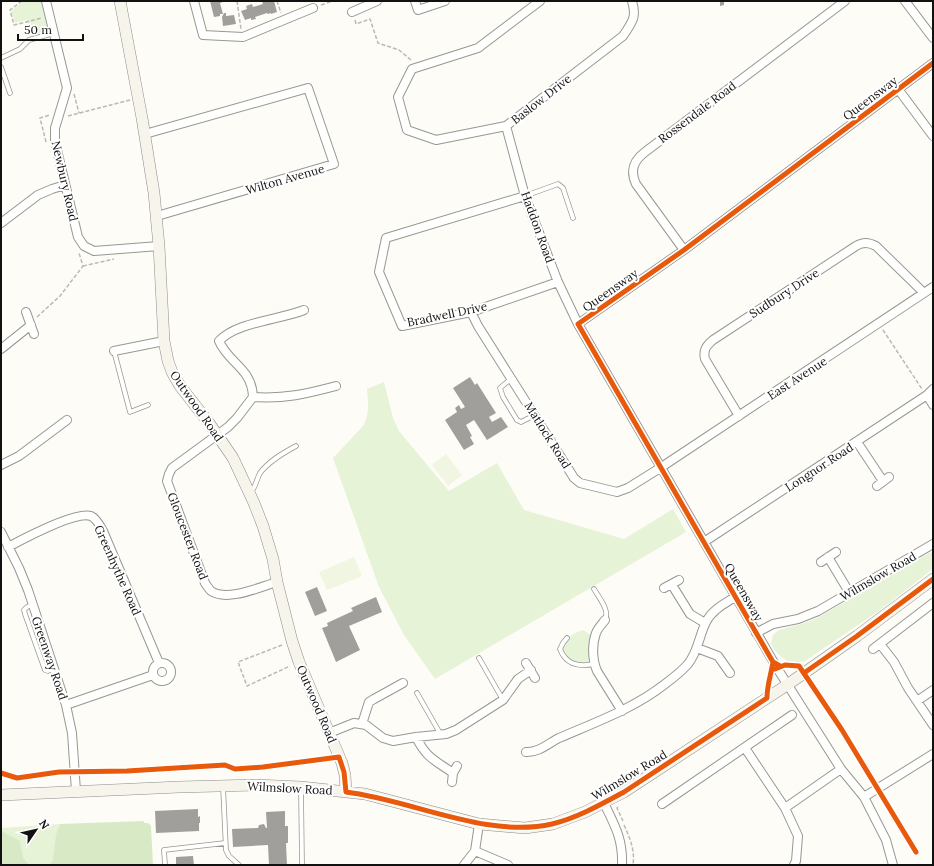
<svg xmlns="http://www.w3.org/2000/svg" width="934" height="866" font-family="Lora,serif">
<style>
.green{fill:#e7f3d7}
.forest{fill:#d8eac5}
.pitch{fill:#f0f6e1}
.building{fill:#a19f9c}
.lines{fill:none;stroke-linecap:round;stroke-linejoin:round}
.lane-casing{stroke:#979795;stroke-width:5.5}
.street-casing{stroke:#979795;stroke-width:10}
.secondary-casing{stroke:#8e8d8b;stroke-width:12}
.path{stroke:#b9b9b8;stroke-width:1.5;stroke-dasharray:4 2;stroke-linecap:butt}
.lane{stroke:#fffffe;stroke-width:4}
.street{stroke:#fffffe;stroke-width:8}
.secondary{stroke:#f6f4eb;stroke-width:11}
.cycleway-casing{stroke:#fff;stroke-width:8}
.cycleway{stroke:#e8590c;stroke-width:5}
.labels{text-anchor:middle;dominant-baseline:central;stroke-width:4;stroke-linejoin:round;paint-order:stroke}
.street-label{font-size:12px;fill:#111;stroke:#fff}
</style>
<rect width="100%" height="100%" fill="#fdfcf7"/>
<path class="green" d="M24,1H41L48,32L32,36L27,20L15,23L11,11Z
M384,382L393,418L399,431L449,491L497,463L524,510L624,539L673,509L686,532L435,679L404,635L379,587L333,458L363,426C370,413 368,403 367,389Z
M933,551V569L880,610L805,661L790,663L778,654L773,648L771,643L773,635L779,630L805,623L817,618Z
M583,630L589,634L594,640V664L579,666L564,658L561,646C567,638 573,633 583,630Z
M60,824L62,865H1V828Z"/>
<path class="forest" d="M144,821V823H148L151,826L153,865H50L53,860L56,835L60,824Z
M1,831L20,841L23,858L29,865H1Z"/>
<path class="pitch" d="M446,454L462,475L448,486L432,465Z
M354,557L362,576L327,590L319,572Z"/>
<path class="building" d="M210,1H225L220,3L223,14H220V16L214,17Z
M262,1H268V2L274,1L277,12L271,14V13L268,14L267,13L255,17L256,19L251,20V18L245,20L241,11L247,9L246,6L252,4L253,7L263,4Z
M720,1H724V5L720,6Z
M224,13H226V16L234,15L236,24L223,26L222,17Z
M470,377L475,385L477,383L496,413L489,417L492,422L501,417L508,427L487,440L474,420L466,425L472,436L470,437L474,444L464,450L445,420L457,412L455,408L459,405L461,409L465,407L453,388Z
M317,587L327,611L315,616L305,592Z
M376,597L382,612L349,626L360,650L336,662L322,628L328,626L327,623L353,611L351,608Z
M198,809V817L200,816V823H199V831L156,833L155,811Z
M285,811V826H288V843H286L287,865H269L268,845L233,847L232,829L258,828L259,825L264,824L266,828H267L266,812Z
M193,856L194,865H176V857Z"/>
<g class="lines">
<defs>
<path id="lane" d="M1,58L20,49L29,40L54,33
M1,67L10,93
M525,196L558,184L563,188L573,218
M114,351L130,412L148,405
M512,378L500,388L503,397L517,420L521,422L535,415
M250,493C256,488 256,480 260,473C269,461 283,453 296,446
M594,589C599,598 610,610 605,620
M32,605L27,607L24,610L25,614L45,670L48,671L53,669
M567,638L563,643L560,649C566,665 579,667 594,664
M479,658L503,700
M417,693L441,735
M223,786L226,850L229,856L239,865
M301,789L302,865
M165,865L164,850L225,843"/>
<path id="street" d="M46,1L67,88L55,128V142L78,237L84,246L94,251L159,246
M194,1L203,35L243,37L313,8
M415,1L418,10L445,1
M540,1L478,48L412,69L398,97L407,130L436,140L506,126L623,36C632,22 637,18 632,1
M905,1L933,38
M352,12L377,1
M898,89L933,136
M506,126L525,196L558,282L578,324
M145,134L308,88L334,164L157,216
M525,196L386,238L379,272L402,326L471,312L558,282
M1,223L38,195L52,189L65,185
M684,250L636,184C630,171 633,161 645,152L845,1
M26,312L34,334
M471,312L478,326L574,478L580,483L617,492L628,488L660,468L933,287
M1,349L31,325
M114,351L164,341
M927,395L933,405
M253,397C285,399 306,394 336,386
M739,416L705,359C703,350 706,346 713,340L856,246C863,242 868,242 876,246L924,293
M857,442L883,481
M1,465L19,456L67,420
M877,486L889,477
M1,532L19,568L28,590L66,705L72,733L76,791
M704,542L927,395L933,389
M8,547C23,539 76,511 91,516C97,519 100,526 103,531L159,663
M828,557L849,592
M821,562L836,552
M277,582C260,587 227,602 211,591C209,589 207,586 205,583L167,481L169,474L172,468L228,427L237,418L253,397C252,368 229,364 219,341C236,322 279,320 304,310
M672,585L690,614L705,623
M664,588L679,580
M605,620C602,624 598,628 596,633C592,644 592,659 597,671L622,711
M756,633L773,624L798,619L818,611L933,544
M880,644L894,662L908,688L933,725
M697,648L718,656L730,673
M873,649L933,603
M153 672a9 9 0 1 1 18 0a9 9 0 1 1-18 0Z
M526,663L535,678
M917,701L933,690
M66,705L153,675
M362,724L369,702L374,699L403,683
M329,733L354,723L366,725L383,738L393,741L416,737L446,734L456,730L503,700L518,679L531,670
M416,737C427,759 435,760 453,773
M745,748L785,808L798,836L796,861L794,865
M526,752C538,753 549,743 559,738C596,722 633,709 665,684C673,678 681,672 688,664C698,652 699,636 706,622C712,610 724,604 735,597
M452,782L453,773L457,766
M864,797L933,754
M604,803C615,826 623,839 622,865
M662,804L792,715
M785,808L841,769
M475,851L508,865
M464,865L475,851L479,824
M893,865L886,840L864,797L841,769L777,668L578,324L684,250L933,63"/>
<path id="secondary" d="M120,1L142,118L154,193L159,246L164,341L168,361L172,372L180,386L209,423L233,458L254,503L263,526L273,559L277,582L292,641L299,662L342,763L345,775L346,792
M1,795L179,787L256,785L301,787L365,794L479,824L525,828L553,824L585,812L624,792L787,685L857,636L933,579"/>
</defs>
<use href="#lane" class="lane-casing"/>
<use href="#street" class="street-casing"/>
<use href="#secondary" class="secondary-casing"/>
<path class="path" d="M22,1L10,10L14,25L42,18
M237,1L241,29
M277,1L281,13
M321,5L333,1
M355,20L356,24L370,19L378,43L399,50L411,60
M74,94L79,113
M68,116L130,100
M46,142L40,118L50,115
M83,266L114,259
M37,317L60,296L83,266L79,253
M883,330L922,389
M282,645L238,662L247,686L290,666
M618,807L617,808L623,821
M624,825C630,838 635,850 633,865"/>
<use href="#lane" class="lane"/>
<use href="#street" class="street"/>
<use href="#secondary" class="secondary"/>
<defs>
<path id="cycleway" d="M780,666L773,662L578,324L684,250L933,63
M775,669L785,665L799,666L842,730L916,852
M804,673L857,636L933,579
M1,773L17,778L59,772L127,771L225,765L235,769L263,767L339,757L344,772L346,792C412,800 487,839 552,824C577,818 602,804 624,792L767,698C767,685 771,675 773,662"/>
</defs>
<use href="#cycleway" class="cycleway-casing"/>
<use href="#cycleway" class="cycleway"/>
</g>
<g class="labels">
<g class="street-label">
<text transform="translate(870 98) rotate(-37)">Queensway</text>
<text transform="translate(541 99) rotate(-38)">Baslow Drive</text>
<text transform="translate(697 112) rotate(-37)">Rossendale Road</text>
<text transform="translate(285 179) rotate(-16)">Wilton Avenue</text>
<text transform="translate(65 181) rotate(77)">Newbury Road</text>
<text transform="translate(538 227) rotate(70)">Haddon Road</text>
<text transform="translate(610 290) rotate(-35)">Queensway</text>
<text transform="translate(784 293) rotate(-33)">Sudbury Drive</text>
<text transform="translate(447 314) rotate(-12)">Bradwell Drive</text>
<text transform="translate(797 378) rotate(-33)">East Avenue</text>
<text transform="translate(197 406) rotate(55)">Outwood Road</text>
<text transform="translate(548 435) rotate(58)">Matlock Road</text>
<text transform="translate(819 467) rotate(-33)">Longnor Road</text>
<text transform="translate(188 536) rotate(69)">Gloucester Road</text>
<text transform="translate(118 570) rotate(66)">Greenhythe Road</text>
<text transform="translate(878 576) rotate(-30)">Wilmslow Road</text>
<text transform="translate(744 592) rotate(60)">Queensway</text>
<text transform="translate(50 658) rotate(71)">Greenway Road</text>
<text transform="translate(317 704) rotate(67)">Outwood Road</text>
<text transform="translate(629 775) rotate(-31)">Wilmslow Road</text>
<text transform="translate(290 788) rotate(3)">Wilmslow Road</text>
</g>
</g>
<rect width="934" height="866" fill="none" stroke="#111111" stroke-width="4"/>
<g transform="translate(36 830) rotate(56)" stroke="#ffffff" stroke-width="3" paint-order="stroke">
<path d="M0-3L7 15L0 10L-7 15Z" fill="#111111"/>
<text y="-6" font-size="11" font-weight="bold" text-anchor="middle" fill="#111111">N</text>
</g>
<path d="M18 34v6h65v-6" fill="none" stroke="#111111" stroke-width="2"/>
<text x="24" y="34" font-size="12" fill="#111111" stroke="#ffffff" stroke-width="3" paint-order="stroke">50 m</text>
</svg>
